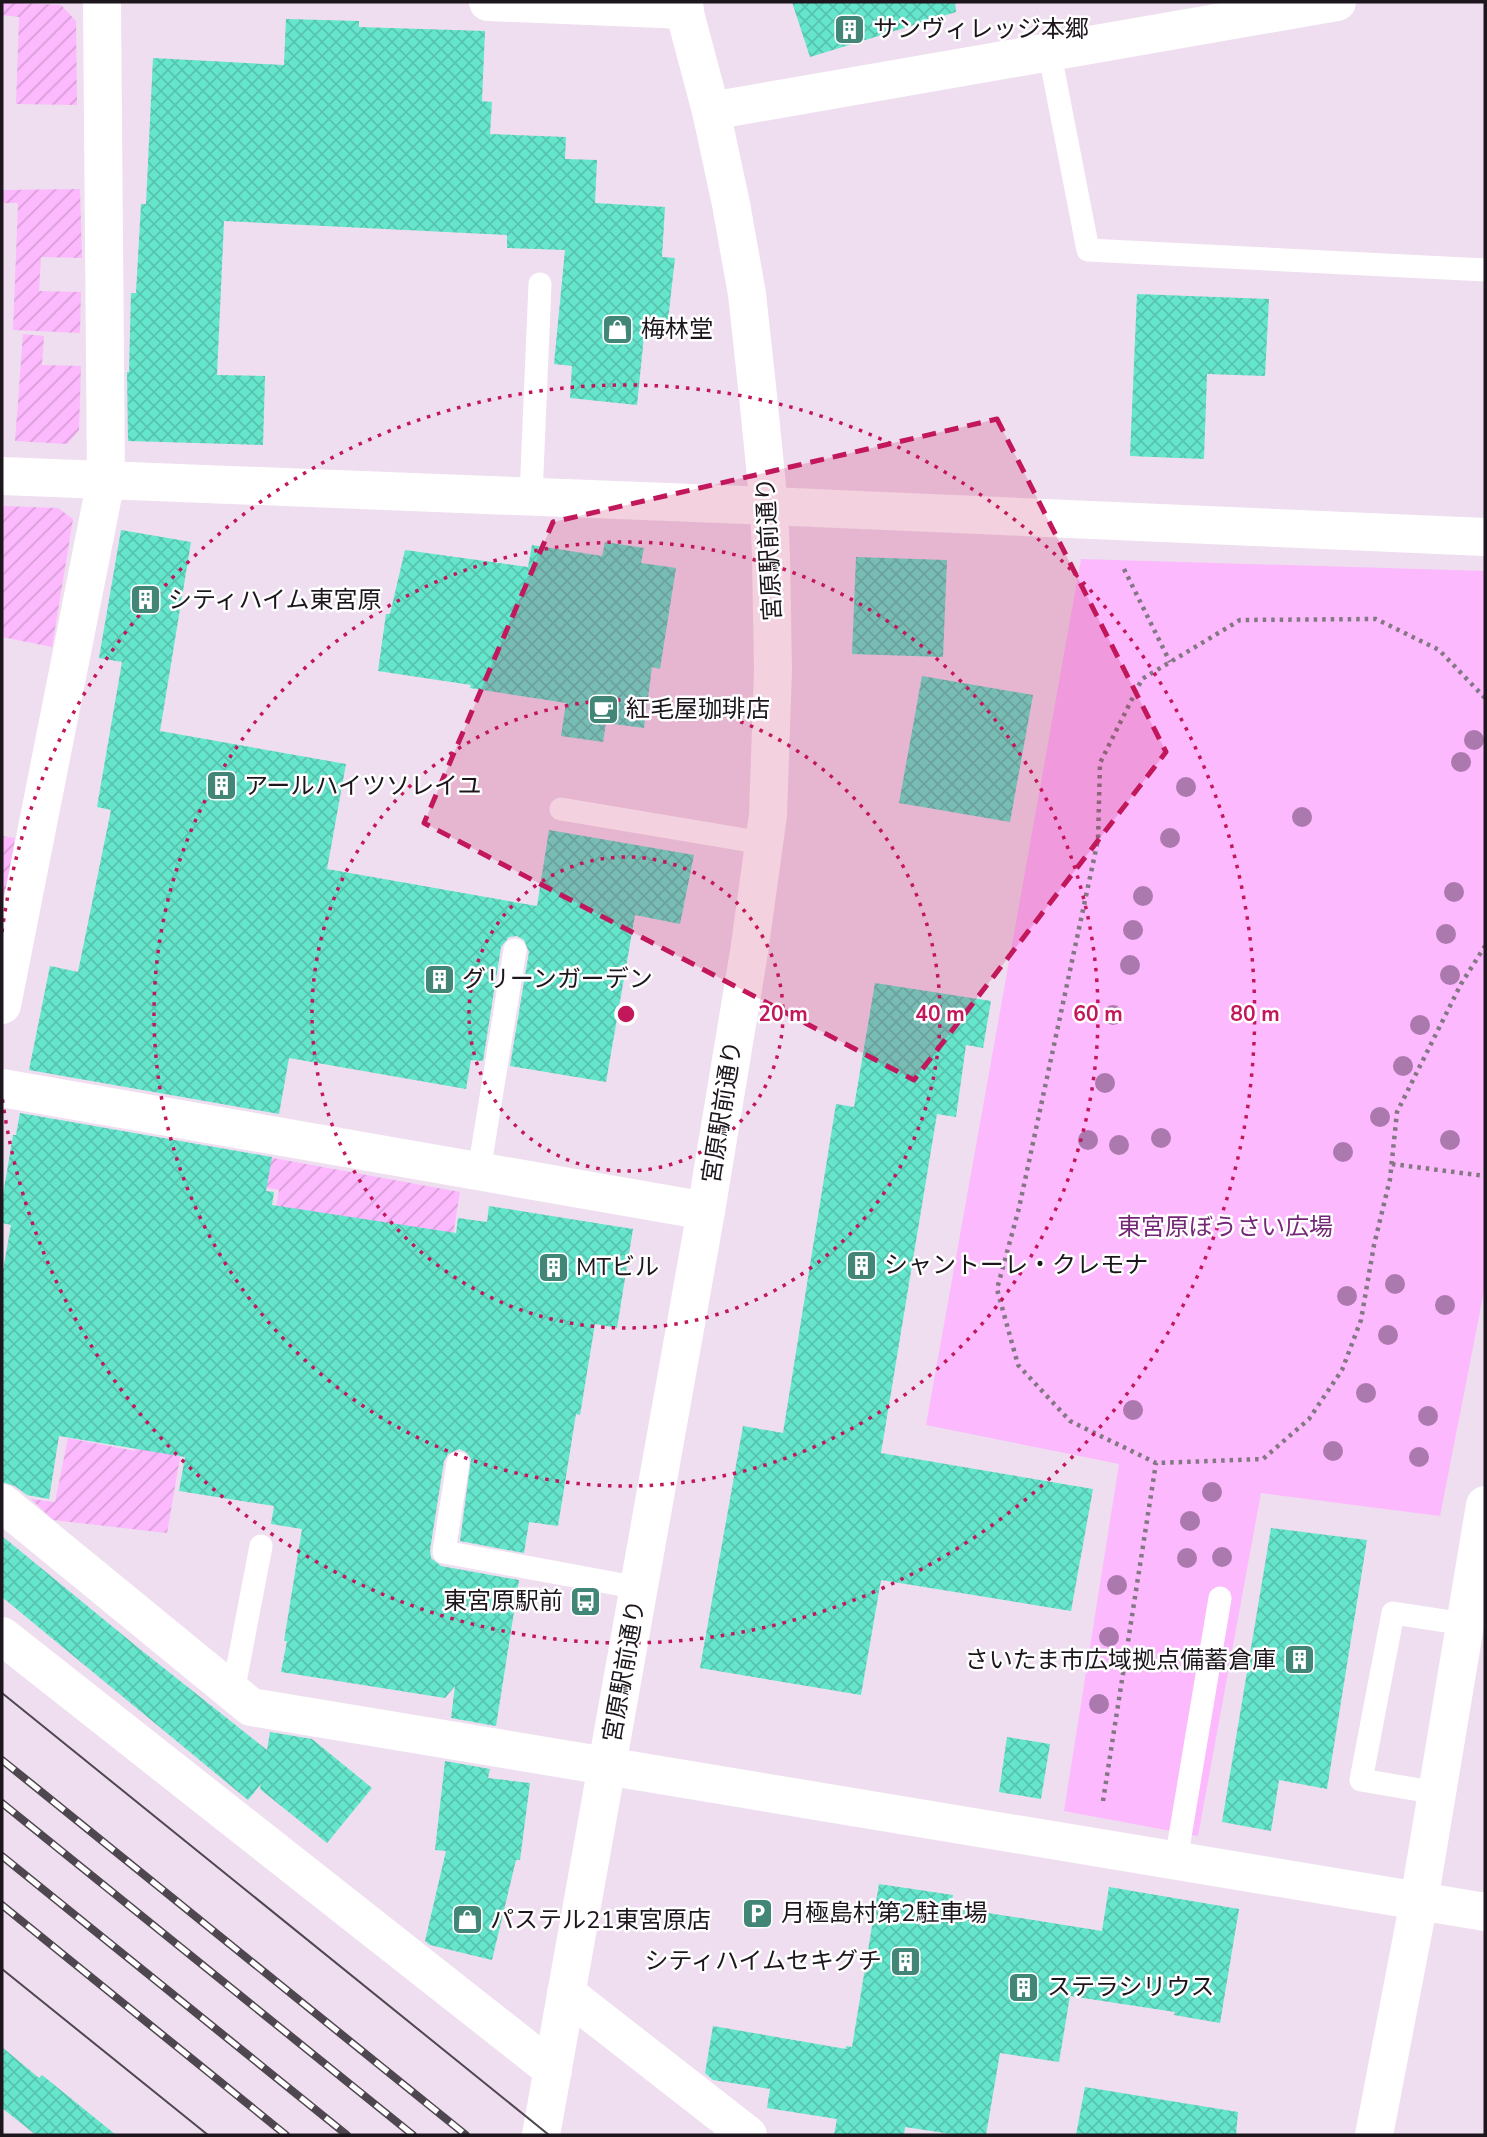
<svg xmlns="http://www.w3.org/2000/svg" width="1487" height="2137" font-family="'Nunito Sans','Noto Sans JP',sans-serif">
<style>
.green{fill:#fcb9fd}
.garden{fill:url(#garden-furrows)}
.building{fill:url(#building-cross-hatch)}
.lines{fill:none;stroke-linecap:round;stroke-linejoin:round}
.path{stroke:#827782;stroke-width:4.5;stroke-dasharray:3.5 5;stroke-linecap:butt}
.lane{stroke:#fff;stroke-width:23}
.street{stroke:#fff;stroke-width:38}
.secondary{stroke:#fff;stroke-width:38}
.tram{stroke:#4f474f;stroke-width:2}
.rail-casing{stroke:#4f474f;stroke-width:8}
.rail{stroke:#fff;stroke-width:5;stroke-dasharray:16;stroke-linecap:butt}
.tree{fill:#ab79ad}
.marked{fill:#c2185b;fill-opacity:0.2;stroke:#c2185b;stroke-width:5;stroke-dasharray:14 9;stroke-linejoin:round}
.ring{fill:none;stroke:#c2185b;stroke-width:3.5;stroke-dasharray:3.5 7}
.labels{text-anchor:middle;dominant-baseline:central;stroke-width:5;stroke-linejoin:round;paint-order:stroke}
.poi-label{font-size:24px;fill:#1d171d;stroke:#fff;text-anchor:start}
.street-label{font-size:24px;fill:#1d171d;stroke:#fff}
.park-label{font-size:24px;fill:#742677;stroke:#fff}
.centre{fill:#c2185b;stroke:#fff;stroke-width:3.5}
.ring-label{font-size:21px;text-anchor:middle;font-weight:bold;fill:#c2185b;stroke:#fff;stroke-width:5;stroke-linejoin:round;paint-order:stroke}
</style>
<defs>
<pattern id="garden-furrows" width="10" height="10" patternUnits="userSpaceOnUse" patternTransform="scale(1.75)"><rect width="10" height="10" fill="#fcb9fd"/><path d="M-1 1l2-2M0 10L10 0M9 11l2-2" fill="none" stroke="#d89ed8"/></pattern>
<pattern id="building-cross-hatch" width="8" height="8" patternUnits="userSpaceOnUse" patternTransform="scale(1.75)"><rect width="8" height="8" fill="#65e5cc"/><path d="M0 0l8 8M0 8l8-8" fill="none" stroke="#57c4af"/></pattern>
</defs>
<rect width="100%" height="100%" fill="#efdeef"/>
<path class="green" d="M1081,559L1485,571V1286L1440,1516L1261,1493L1198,1836L1064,1811L1119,1464L926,1425Z"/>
<path class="garden" d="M2,2L61,5L76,21L77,105L16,104L19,17L2,15Z
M80,189L82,258L41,257L39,291L81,292L80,333L13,330L18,203H2V190Z
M23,334L44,336L42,365L81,366L79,430L67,444L15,441Z
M2,506L58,508L73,519L52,647L2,637Z
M2,836L15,838L2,924Z
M251,1154L460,1192L428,1388L252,1359L279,1190L232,1182Z
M153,1344L198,1354L167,1533L53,1520L31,1499L55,1502L68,1438L135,1451Z"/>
<path class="building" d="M792,2H955L956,12L810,57Z
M286,19L359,21V27L485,31L482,101L492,102L490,134L566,137L565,159L597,160L595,203L665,207L662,257L675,258L667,329L645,326L637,405L570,398L572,366L554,364L565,250L507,248V235L224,221L217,375L265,376L263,445L128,441L127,372H129L131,293H136L141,204H146L153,58L284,65Z
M1137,294L1269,299L1265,376L1207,374L1204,459L1130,456Z
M121,530L191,542L160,731L346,764L327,869L537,906L549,830L694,855L680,924L635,915L606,1082L510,1066L529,952L524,940L517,936L509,937L501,947L483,1061L471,1060L466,1089L289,1058L279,1114L29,1070L50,966L78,972L111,810L97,807L122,662L99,658Z
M605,542L644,548L641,563L676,568L660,669L652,667L644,728L606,723L603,742L561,736L566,703L470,688L471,685L378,671L386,614H390L405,550L528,567L532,545L602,556Z
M856,557L947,560L943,657L852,654Z
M922,676L1033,695L1010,822L899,803Z
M875,983L991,1001L983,1048L966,1045L956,1117L937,1114L881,1453L1093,1489L1071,1611L881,1580L861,1695L700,1668L743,1426L783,1433L836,1104L854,1107Z
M20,1113L272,1157L266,1191L274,1192L272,1205L456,1233L458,1218L487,1222L489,1206L633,1229L617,1328L595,1324L580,1415L576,1414L558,1526L529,1522L524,1553L460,1541L471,1459L466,1452L459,1449L448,1454L444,1461L430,1550L431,1558L441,1566L519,1580L496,1726L451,1718L455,1686L445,1698L281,1672L287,1641H284L302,1529L271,1524L274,1506L179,1491L185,1457L59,1436L49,1499L27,1495L15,1486L2,1482V1276L11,1225L2,1223V1201L13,1135H16Z
M1271,1528L1367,1540L1327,1789L1279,1780L1271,1831L1222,1822Z
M2,1536L141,1650L267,1750L270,1732L312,1739L372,1788L327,1843L260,1789L261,1784L248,1800L2,1597Z
M1007,1737L1050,1744L1041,1799L999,1792Z
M445,1761L490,1769L488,1778L530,1783L520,1860H516L492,1960L430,1945L425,1941L446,1851L435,1850Z
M879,1884L953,1895L951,1907L1102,1931L1109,1887L1239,1909L1220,2023L1174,2015L1175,2012L1070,1996L1059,2062L1000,2053L986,2135H958L905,2127L904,2135H834L837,2119L767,2108L770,2089L713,2080L705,2073L713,2026L846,2049V2046L852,2047Z
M2,2047L39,2078L42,2075L116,2135H36L2,2108Z
M1085,2087L1238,2112L1236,2135H1076Z"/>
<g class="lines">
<path class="path" d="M1124,569L1170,662
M1485,698L1439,650L1376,619L1240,620L1142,679L1100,763L1098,840L1019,1208L997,1289L1018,1365L1070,1421L1156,1463L1263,1459L1309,1419L1342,1370L1361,1320L1374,1245L1390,1179L1397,1112L1461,984L1485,946
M1392,1164L1485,1176
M1103,1801L1156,1463"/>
<path class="lane" d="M1049,50L1088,250L1485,270
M531,496L540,284
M561,809L763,843
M479,1171L515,950
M458,1463L444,1552L639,1588
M233,1692L261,1546
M1437,1793L1361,1780L1393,1613L1465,1624
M1176,1860L1220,1598"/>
<path class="street" d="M488,2L685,10
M711,111L1337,2
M2,476L769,506
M2,1005L106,480L102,2
M2,1088L706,1211
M2,1503L251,1707L1485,1912
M2,1636L553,2070
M566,1993L748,2135
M1374,2135L1419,1901L1485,1505"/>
<path class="secondary" d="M769,506L1485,537
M541,2135L706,1211L749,952L768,815L773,670L771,557L769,506L758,396L747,294L731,204L711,111L682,2"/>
<path class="tram" d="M2,1693L549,2135
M2,1969L208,2135"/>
<defs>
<path id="rail" d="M2,1760L466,2135
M2,1803L413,2135
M2,1856L347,2135
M2,1905L286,2135"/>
</defs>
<use href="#rail" class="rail-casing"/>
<use href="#rail" class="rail"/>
</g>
<g class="tree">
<circle cx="1474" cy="740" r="10"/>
<circle cx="1461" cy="762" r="10"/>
<circle cx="1186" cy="787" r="10"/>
<circle cx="1302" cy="817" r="10"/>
<circle cx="1170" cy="838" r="10"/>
<circle cx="1454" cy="892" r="10"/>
<circle cx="1143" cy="896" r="10"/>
<circle cx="1133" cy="930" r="10"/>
<circle cx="1446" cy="934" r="10"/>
<circle cx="1130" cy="965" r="10"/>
<circle cx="1450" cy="975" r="10"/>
<circle cx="1113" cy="1015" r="10"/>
<circle cx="1420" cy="1025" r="10"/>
<circle cx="1403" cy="1066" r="10"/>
<circle cx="1105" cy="1083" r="10"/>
<circle cx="1380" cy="1117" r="10"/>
<circle cx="1161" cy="1138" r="10"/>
<circle cx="1088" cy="1140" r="10"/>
<circle cx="1450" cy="1140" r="10"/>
<circle cx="1119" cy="1145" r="10"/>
<circle cx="1343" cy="1152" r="10"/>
<circle cx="1395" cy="1284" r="10"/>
<circle cx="1347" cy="1296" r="10"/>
<circle cx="1445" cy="1305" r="10"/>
<circle cx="1388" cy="1335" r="10"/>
<circle cx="1366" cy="1393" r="10"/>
<circle cx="1133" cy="1410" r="10"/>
<circle cx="1428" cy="1416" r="10"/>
<circle cx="1333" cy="1451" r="10"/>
<circle cx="1419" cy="1457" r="10"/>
<circle cx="1212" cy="1492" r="10"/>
<circle cx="1190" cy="1521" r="10"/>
<circle cx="1222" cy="1557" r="10"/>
<circle cx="1187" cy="1558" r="10"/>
<circle cx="1117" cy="1585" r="10"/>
<circle cx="1109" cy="1637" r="10"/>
<circle cx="1099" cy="1704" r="10"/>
</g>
<path class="marked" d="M997,419L1166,752L914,1080L424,823L553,522Z"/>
<g class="ring">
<circle cx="626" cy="1014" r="157"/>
<circle cx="626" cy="1014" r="314"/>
<circle cx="626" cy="1014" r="472"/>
<path d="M2 932A629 629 0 1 1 2 1096"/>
</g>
<defs>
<symbol id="building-square" viewBox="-11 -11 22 22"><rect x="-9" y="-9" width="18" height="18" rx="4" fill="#428678" stroke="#fff"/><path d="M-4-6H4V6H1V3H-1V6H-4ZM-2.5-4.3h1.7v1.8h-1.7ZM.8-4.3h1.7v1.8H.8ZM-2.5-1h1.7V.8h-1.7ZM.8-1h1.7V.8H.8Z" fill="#fff"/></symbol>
<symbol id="shop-square" viewBox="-11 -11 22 22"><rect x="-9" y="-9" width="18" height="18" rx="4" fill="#428678" stroke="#fff"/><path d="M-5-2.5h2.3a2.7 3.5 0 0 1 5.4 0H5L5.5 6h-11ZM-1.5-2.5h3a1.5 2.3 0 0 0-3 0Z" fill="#fff"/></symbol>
<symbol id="cafe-square" viewBox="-11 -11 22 22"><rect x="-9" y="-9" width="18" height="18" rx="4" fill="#428678" stroke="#fff"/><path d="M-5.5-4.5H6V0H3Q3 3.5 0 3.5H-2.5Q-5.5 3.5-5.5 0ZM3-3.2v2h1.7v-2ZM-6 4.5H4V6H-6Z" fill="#fff"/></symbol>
<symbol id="bus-square" viewBox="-11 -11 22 22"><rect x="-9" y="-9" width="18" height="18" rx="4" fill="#428678" stroke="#fff"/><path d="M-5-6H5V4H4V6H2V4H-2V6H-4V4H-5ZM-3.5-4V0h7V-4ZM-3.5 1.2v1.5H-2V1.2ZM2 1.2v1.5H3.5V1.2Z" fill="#fff"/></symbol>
<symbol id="parking-square" viewBox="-11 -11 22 22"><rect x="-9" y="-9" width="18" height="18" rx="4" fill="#428678" stroke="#fff"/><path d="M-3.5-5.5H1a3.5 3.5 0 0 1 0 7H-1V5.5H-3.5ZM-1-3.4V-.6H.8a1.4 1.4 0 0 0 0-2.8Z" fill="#fff"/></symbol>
</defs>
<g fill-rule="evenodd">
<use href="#building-square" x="832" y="12" width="35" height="35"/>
<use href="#shop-square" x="600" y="312" width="35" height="35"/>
<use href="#building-square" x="128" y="582" width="35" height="35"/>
<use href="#cafe-square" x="586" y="692" width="35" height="35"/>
<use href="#building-square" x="204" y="768" width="35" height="35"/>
<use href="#building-square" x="422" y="962" width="35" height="35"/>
<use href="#building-square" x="844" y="1248" width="35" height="35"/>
<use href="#building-square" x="536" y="1250" width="35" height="35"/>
<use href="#bus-square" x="568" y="1584" width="35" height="35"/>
<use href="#building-square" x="1282" y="1642" width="35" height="35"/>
<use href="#parking-square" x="740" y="1896" width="35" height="35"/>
<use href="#shop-square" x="450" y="1902" width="35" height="35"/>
<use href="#building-square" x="888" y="1944" width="35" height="35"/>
<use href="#building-square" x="1006" y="1970" width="35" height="35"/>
</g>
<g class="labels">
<g class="poi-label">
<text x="873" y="29">サンヴィレッジ本郷</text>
<text x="641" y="329">梅林堂</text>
<text x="168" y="600">シティハイム東宮原</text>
<text x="626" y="709">紅毛屋珈琲店</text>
<text x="244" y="786">アールハイツソレイユ</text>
<text x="462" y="979">グリーンガーデン</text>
<text x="884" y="1265">シャントーレ・クレモナ</text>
<text x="576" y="1267">MTビル</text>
<text x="563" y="1601" text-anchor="end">東宮原駅前</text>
<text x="1276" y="1660" text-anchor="end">さいたま市広域拠点備蓄倉庫</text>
<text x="781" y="1913">月極島村第2駐車場</text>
<text x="490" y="1920">パステル21東宮原店</text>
<text x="882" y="1961" text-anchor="end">シティハイムセキグチ</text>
<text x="1047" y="1987">ステラシリウス</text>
</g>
<g class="street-label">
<text transform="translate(769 549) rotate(-93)">宮原駅前通り</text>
<text transform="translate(722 1112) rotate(-81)">宮原駅前通り</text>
<text transform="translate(624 1671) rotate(-80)">宮原駅前通り</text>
</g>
<g class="park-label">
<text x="1225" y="1227">東宮原ぼうさい広場</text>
</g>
</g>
<circle cx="626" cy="1014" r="10" class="centre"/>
<g class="ring-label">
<text x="783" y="1021">20 m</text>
<text x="940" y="1021">40 m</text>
<text x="1098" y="1021">60 m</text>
<text x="1255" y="1021">80 m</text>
</g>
<rect width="1487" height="2137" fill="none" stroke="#1d171d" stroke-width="7"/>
</svg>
